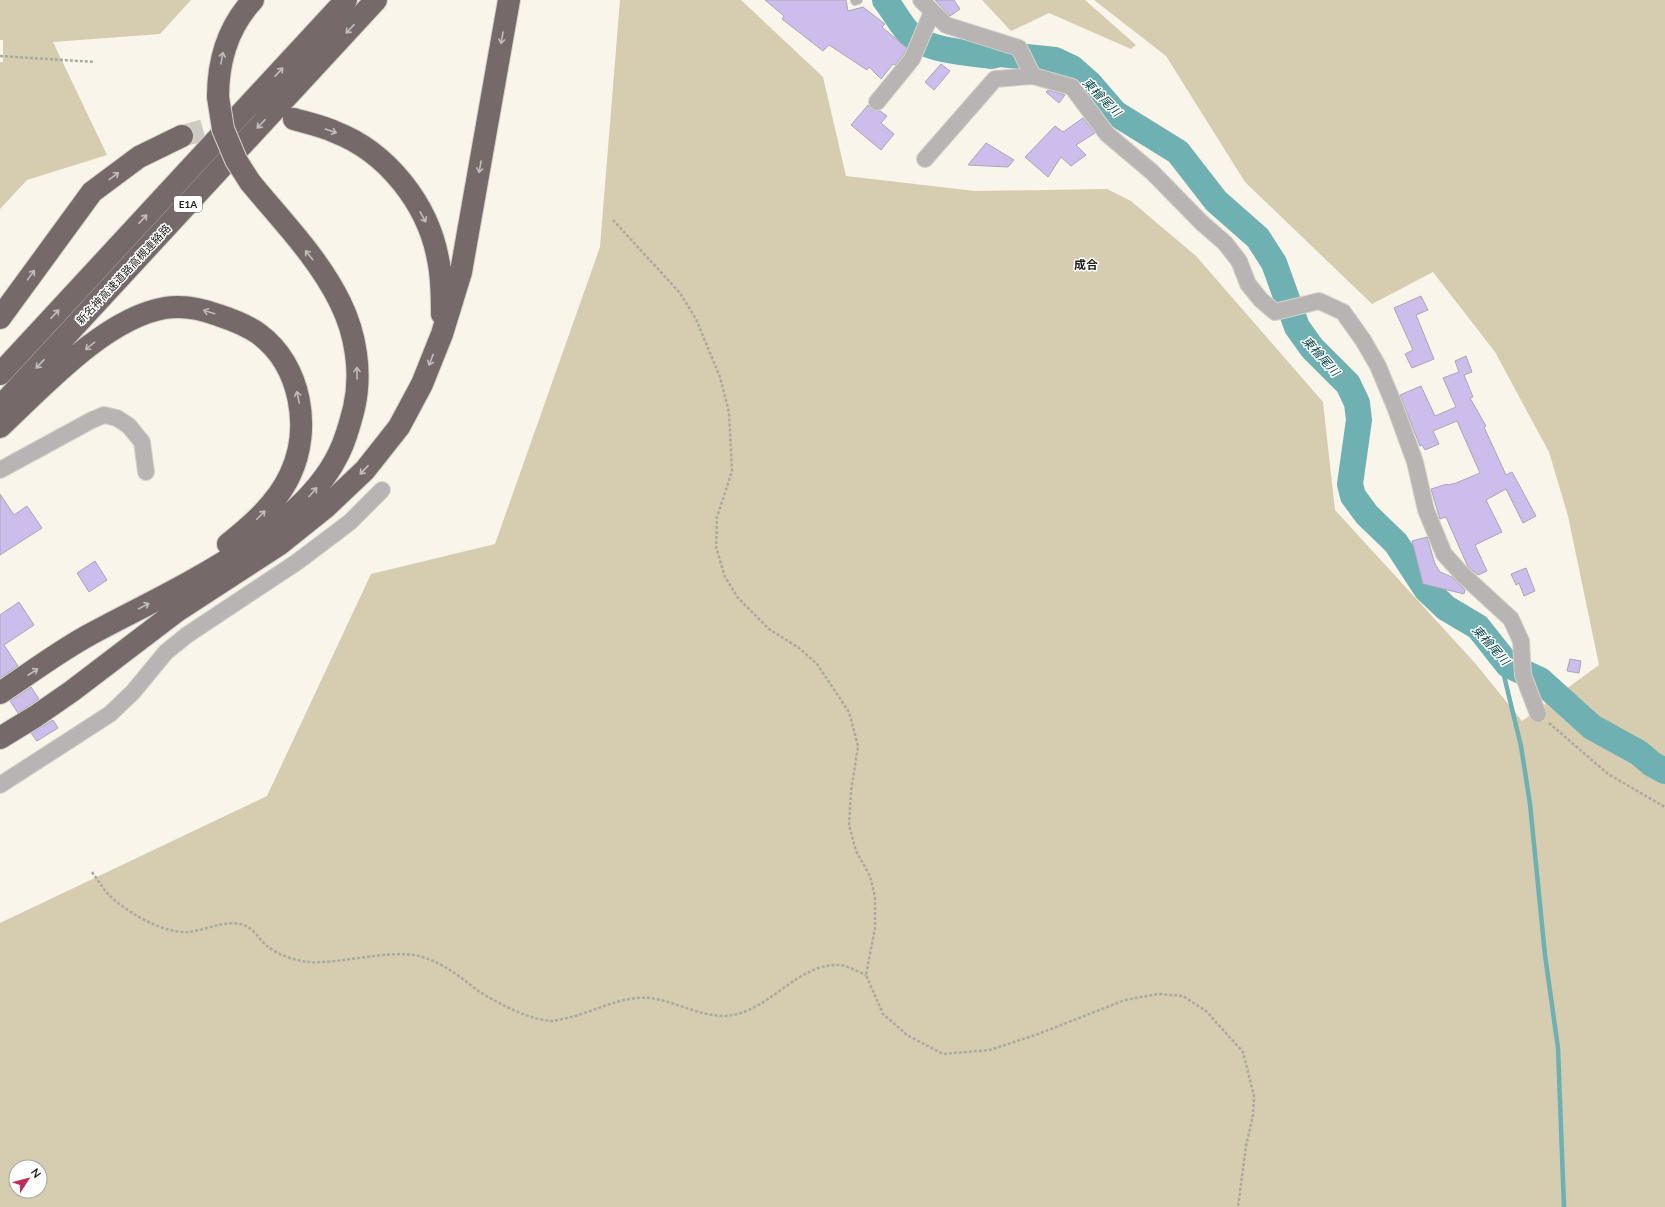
<svg xmlns="http://www.w3.org/2000/svg" width="1665" height="1207" font-family="Lato,'Noto Sans JP',sans-serif">
<style>
.green{fill:#d6ccaf;fill-rule:evenodd}
.lines{fill:none;stroke-linecap:round;stroke-linejoin:round}
.stream{stroke:#6fb0b3;stroke-width:4.5}
.river{stroke:#6fb0b3;stroke-width:26}
.building{fill:#ccbded;stroke:#aaa7b1}
.highway-tunnel{stroke:#cdcac1;stroke-width:22;stroke-dasharray:22 11;stroke-linecap:butt}
.lane-casing{stroke:#d6d3ca;stroke-width:10}
.street-casing{stroke:#d6d3ca;stroke-width:18}
.highway-casing{stroke:#d6d3ca;stroke-width:24}
.path{stroke:#aca9a1;stroke-width:2.5;stroke-dasharray:3 2;stroke-linecap:butt}
.lane{stroke:#b9b4b4;stroke-width:8}
.street{stroke:#b9b4b4;stroke-width:16}
.highway{stroke:#75696a;stroke-width:22}
.highway-bridge-casing{stroke:#d6d3ca;stroke-width:24;stroke-linecap:butt}
.highway-bridge{stroke:#75696a;stroke-width:22}
.oneway{stroke:#c1bcbc}
.labels{text-anchor:middle;dominant-baseline:central;stroke-width:3;stroke-linejoin:round;paint-order:stroke}
.shield{fill:#fff;stroke:#62625f;stroke-width:1}
.shield-label{font-size:10px;font-weight:bold;fill:#1f1e1a}
.street-label{font-size:11px;fill:#1f1e1a;stroke:#fff}
.water-label{font-size:12px;font-style:italic;fill:#09484a;stroke:#fff}
.neighbourhood-label{font-size:12px;font-weight:bold;fill:#1f1e1a;stroke:#fff}
</style>
<rect width="100%" height="100%" fill="#f9f5eb"/>
<path class="green" d="M0,0H191L160,34L53,42L107,155L27,180L0,209V62H3V40H0Z
M620,0H741L823,77L846,176L975,191L1107,189L1131,201L1196,256L1323,402L1335,510L1475,663L1522,721L1599,665L1568,516L1549,452L1495,352L1433,272L1372,304L1245,182L1166,56L1094,0H1665V1207H0V923L267,796L371,574L495,544L600,247ZM16,1167H40V1191H16Z
M982,0H1085L1136,45L1131,49L1049,13L1011,31Z"/>
<g class="lines">
<path class="stream" d="M1499,655L1521,746L1530,804L1545,955L1558,1048L1564,1207"/>
<path class="river" d="M885,0C894,11 901,26 911,35C928,51 970,53 992,56L1000,54L1055,60L1072,68L1090,84L1115,113L1178,152L1216,201L1258,238L1274,263L1297,327L1312,348L1348,384L1357,403L1359,420L1350,484L1353,496L1367,515L1396,543L1426,589L1446,608L1478,627L1508,665L1540,680L1592,727L1639,753L1652,764L1665,771"/>
</g>
<path class="building" d="M765,0H846L848,11L863,7L885,24L882,27L907,48L904,54L895,65L893,64L881,79L869,67L867,70L829,45L823,51L782,19L784,16Z
M935,0H954L960,9L950,16Z
M941,64L950,71L934,90L925,82Z
M1048,90L1065,95L1059,103L1046,92Z
M868,105L871,110L880,111L887,116L881,123L894,134L881,150L851,125Z
M1083,118L1095,133L1076,145L1086,155L1071,166L1061,157L1048,177L1025,157L1055,126L1063,132Z
M986,143L1014,160L1008,167L968,165Z
M1421,296L1428,310L1416,315L1434,359L1412,368L1405,354L1413,350L1394,308Z
M1466,356L1472,372L1464,375L1473,397L1470,398L1486,426L1484,427L1506,475L1512,472L1536,516L1523,523L1506,489L1486,500L1502,532L1475,545L1487,571L1478,575L1468,567L1446,517L1440,519L1431,489L1447,484L1448,485L1456,483L1480,473L1457,421L1433,431L1439,444L1425,450L1422,445L1420,446L1400,395L1421,386L1435,416L1456,407L1443,378L1459,372L1455,361Z
M0,494L14,515L27,506L42,528L0,555Z
M1427,537L1435,564L1440,572L1452,577L1465,590L1464,594L1423,584L1412,541Z
M95,561L107,580L89,592L77,573Z
M1526,568L1535,591L1524,596L1519,583L1516,585L1511,574Z
M19,602L34,625L4,645L18,666L0,678V615Z
M1570,659L1581,661L1579,673L1567,671Z
M31,687L39,699L18,713L10,701Z
M53,720L58,728L37,741L31,733Z"/>
<g class="lines">
<path class="highway-tunnel" d="M182,136L241,120"/>
<defs>
<path id="lane" d="M855,1L858,0"/>
<path id="street" d="M921,0L946,25L1019,48L1033,76
M877,102L912,59L932,12
M925,159L995,79L1033,76L1072,87L1107,134L1152,172L1202,223L1225,243L1239,261L1248,284L1261,300L1275,312L1319,301L1343,312L1363,340L1378,366L1395,407L1415,462L1426,510L1444,554L1462,574L1511,619L1521,641L1523,675L1538,714
M0,470L92,420L104,415L117,418L129,426L142,442L146,472
M0,785L110,714L133,692L166,652L187,635L297,562L350,522L382,490"/>
<path id="highway" d="M218,97C218,60 228,27 253,0
M294,119C307,123 322,126 335,132C387,152 428,204 438,259C442,277 442,295 442,314
M0,318L92,192L139,157L182,136
M0,374L346,0
M0,407L376,0
M0,427C43,387 105,318 165,308C182,305 202,309 218,315C233,320 247,325 259,334C301,365 312,429 290,475C277,503 252,525 228,544
M0,693C29,674 58,652 89,635C166,593 300,536 339,453C346,439 350,424 354,408C362,373 356,334 340,302C318,257 281,220 250,182
M0,738L36,716L72,691L177,611L280,544L325,508L365,470L399,427L422,384L442,334L461,272L509,0"/>
</defs>
<use href="#lane" class="lane-casing"/>
<use href="#street" class="street-casing"/>
<use href="#highway" class="highway-casing"/>
<path class="path" d="M0,56L95,62
M613,220L680,293L696,319L720,377L729,412L732,471L717,517L716,547L725,577L738,598L769,629L799,648L817,664L849,712L858,746L851,792L849,825L856,851L870,876L875,897V928L866,975L883,1014L907,1035L943,1054L990,1050L1038,1034L1125,1000L1158,994L1183,996L1206,1011L1243,1052L1254,1096L1253,1115L1246,1146L1238,1207
M1549,723L1608,774L1665,807
M92,872C98,880 103,889 110,896C128,913 164,934 189,932C207,930 230,917 248,927C255,931 260,940 266,945C276,954 295,961 309,962C342,964 389,949 419,956C442,962 459,976 477,990C497,1003 527,1019 551,1021C556,1021 562,1019 567,1018C590,1013 613,1000 637,998C666,995 694,1016 724,1016C769,1014 795,964 838,965C847,965 858,972 866,975"/>
<use href="#lane" class="lane"/>
<use href="#street" class="street"/>
<use href="#highway" class="highway"/>
<defs>
<path id="highway-bridge" d="M218,97L223,129L236,160L250,182"/>
</defs>
<use href="#highway-bridge" class="highway-bridge-casing"/>
<use href="#highway-bridge" class="highway-bridge"/>
</g>
<defs><path id="oneway-shaft" d="M-6 0H5M1.5-3L5.5 0L1.5 3" fill="none" stroke-width="1.6" stroke-linecap="round" stroke-linejoin="round"/></defs>
<g class="oneway">
<use href="#oneway-shaft" transform="translate(350 29) rotate(133)"/>
<use href="#oneway-shaft" transform="translate(502 38) rotate(100)"/>
<use href="#oneway-shaft" transform="translate(222 58) rotate(-79)"/>
<use href="#oneway-shaft" transform="translate(279 72) rotate(-47)"/>
<use href="#oneway-shaft" transform="translate(261 124) rotate(133)"/>
<use href="#oneway-shaft" transform="translate(331 131) rotate(19)"/>
<use href="#oneway-shaft" transform="translate(480 167) rotate(100)"/>
<use href="#oneway-shaft" transform="translate(114 176) rotate(-37)"/>
<use href="#oneway-shaft" transform="translate(423 217) rotate(61)"/>
<use href="#oneway-shaft" transform="translate(143 219) rotate(-47)"/>
<use href="#oneway-shaft" transform="translate(309 255) rotate(-129)"/>
<use href="#oneway-shaft" transform="translate(31 275) rotate(-54)"/>
<use href="#oneway-shaft" transform="translate(209 312) rotate(-162)"/>
<use href="#oneway-shaft" transform="translate(55 314) rotate(-47)"/>
<use href="#oneway-shaft" transform="translate(90 346) rotate(141)"/>
<use href="#oneway-shaft" transform="translate(431 360) rotate(111)"/>
<use href="#oneway-shaft" transform="translate(40 364) rotate(133)"/>
<use href="#oneway-shaft" transform="translate(357 373) rotate(-90)"/>
<use href="#oneway-shaft" transform="translate(298 397) rotate(-102)"/>
<use href="#oneway-shaft" transform="translate(364 470) rotate(133)"/>
<use href="#oneway-shaft" transform="translate(313 492) rotate(-49)"/>
<use href="#oneway-shaft" transform="translate(261 515) rotate(-46)"/>
<use href="#oneway-shaft" transform="translate(144 606) rotate(-28)"/>
<use href="#oneway-shaft" transform="translate(33 672) rotate(-33)"/>
</g>
<g class="labels">
<rect class="shield" x="174" y="196" width="28" height="16" rx="3"/>
<g class="shield-label">
<text x="188" y="204">E1A</text>
</g>
<g class="street-label">
<text transform="translate(123 274) rotate(-47)">新名神高速道路高槻連絡路</text>
</g>
<g class="water-label">
<text transform="translate(1102 97) rotate(45)">東檜尾川</text>
<text transform="translate(1321 356) rotate(48)">東檜尾川</text>
<text transform="translate(1491 645) rotate(48)">東檜尾川</text>
</g>
<g class="neighbourhood-label">
<text x="1086" y="264">成合</text>
</g>
</g>
<g transform="translate(28 1179) rotate(54)"><circle r="19" fill="#ffffff" stroke="#a5a5a3"/>
<path d="M0-3L7 15L0 10L-7 15Z" fill="#be2f58"/>
<text y="-6" font-size="11" font-weight="bold" text-anchor="middle" fill="#1f1e1a">N</text>
</g>
</svg>
